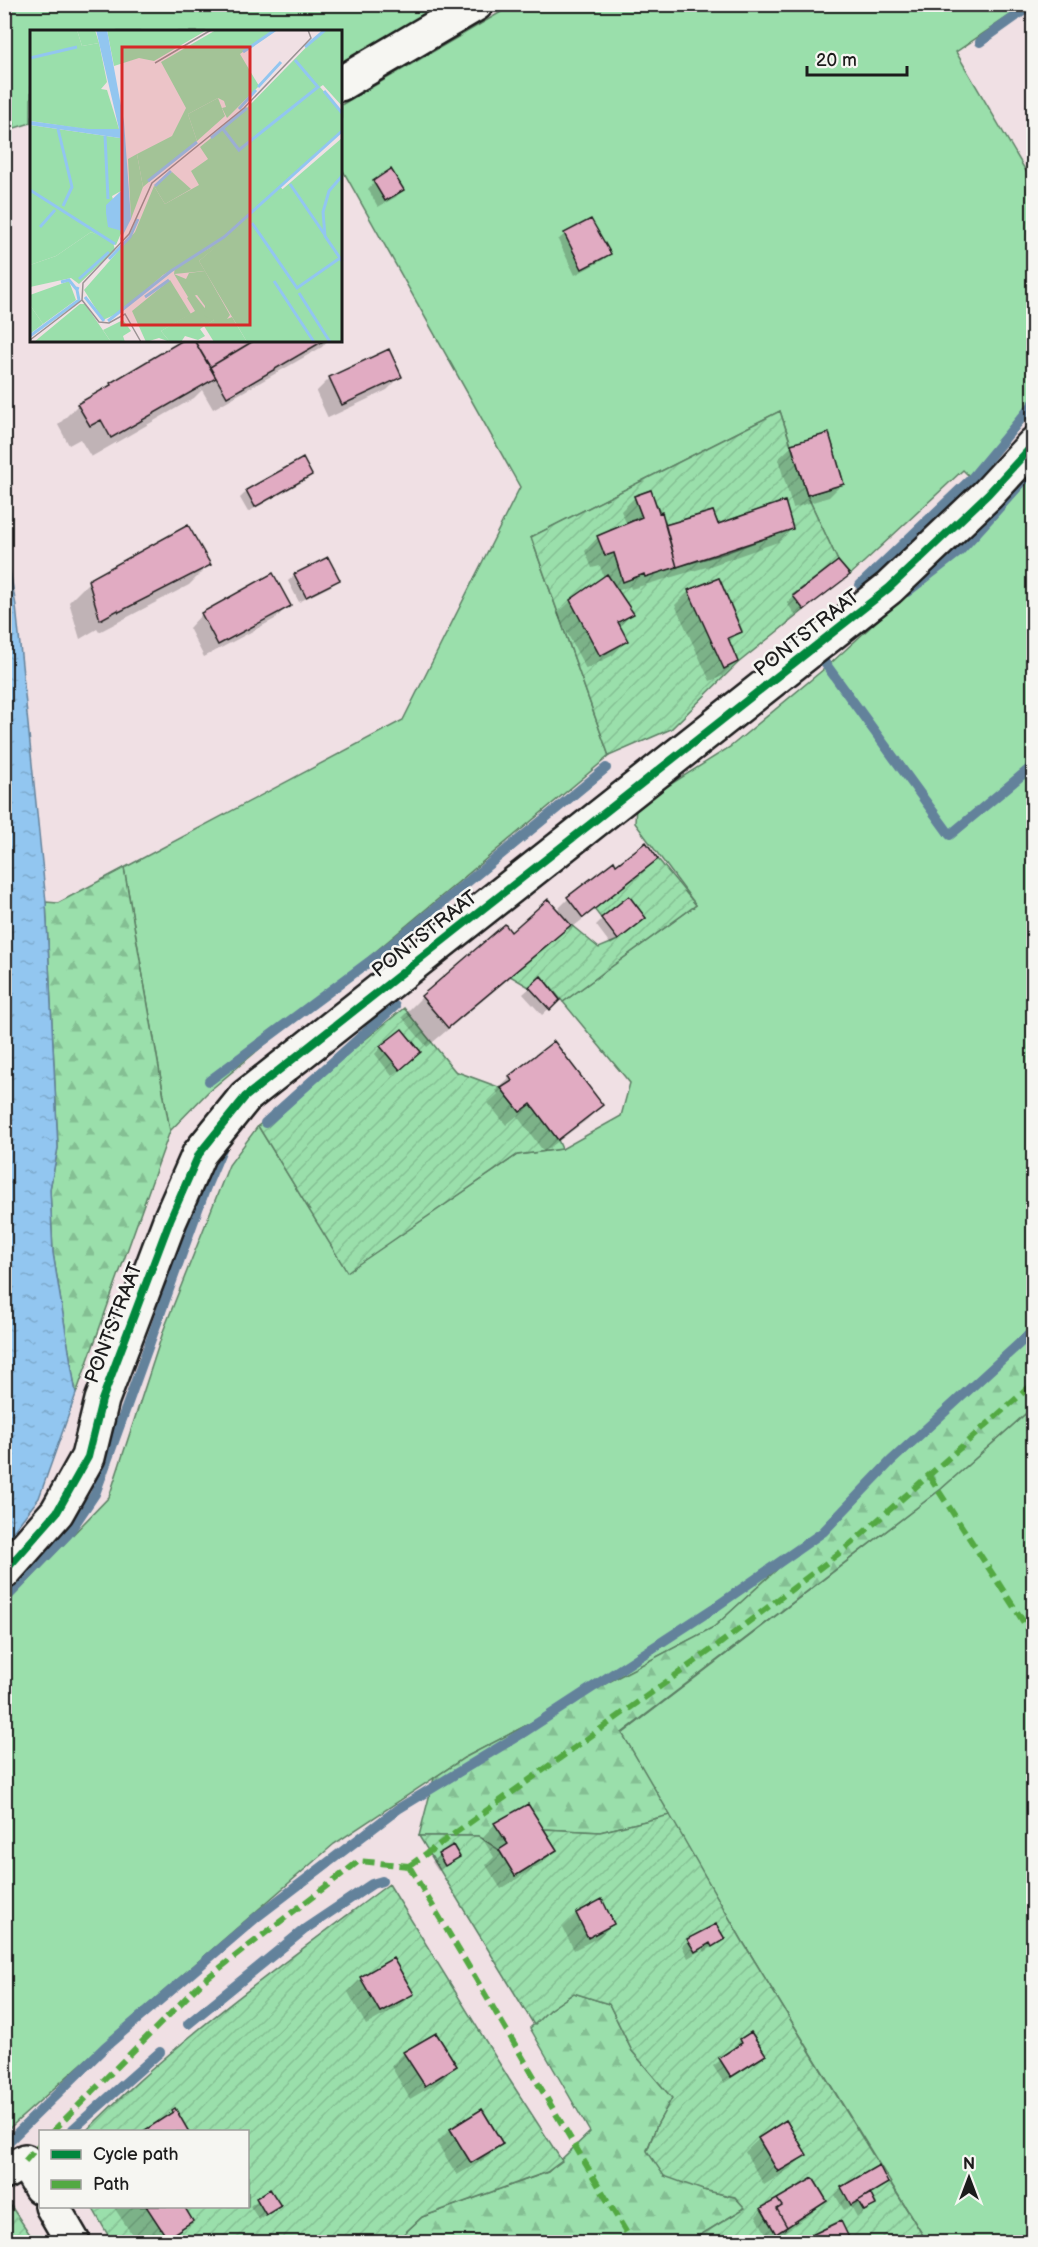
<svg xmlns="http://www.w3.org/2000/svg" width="1038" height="2247" font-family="'Balsamiq Sans',sans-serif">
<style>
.grass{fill:#9adfab;stroke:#5b7e64;stroke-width:1.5}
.forest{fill:url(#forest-firs);stroke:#5b7e64;stroke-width:1.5}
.garden{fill:url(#garden-furrows);stroke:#5b7e64;stroke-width:1.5;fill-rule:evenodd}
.water{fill:url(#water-ripples);stroke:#63829b;stroke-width:1.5}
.shadow{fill:#0003}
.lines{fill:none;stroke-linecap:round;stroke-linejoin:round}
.stream{stroke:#63829b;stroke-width:10}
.building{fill:#e1abc2;stroke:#1c1c1c;stroke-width:1.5}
.minor-casing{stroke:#1c1c1c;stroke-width:38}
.minor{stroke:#f6f6f2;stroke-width:33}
.quiet{stroke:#52a943;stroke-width:6;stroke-dasharray:12 6;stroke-linecap:butt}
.cycleway-casing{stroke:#f6f6f2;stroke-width:11}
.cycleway{stroke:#00873e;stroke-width:8}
.labels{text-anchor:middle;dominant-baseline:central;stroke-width:5;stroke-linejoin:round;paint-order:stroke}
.street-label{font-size:20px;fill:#1c1c1c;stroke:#f6f6f2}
.inset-river{fill:none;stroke:#92c6f0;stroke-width:3}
.inset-road{fill:none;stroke:#9b9294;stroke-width:1.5}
.view{fill:#d62828;fill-opacity:0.15;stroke:#d62828;stroke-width:3}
.inset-edge{fill:none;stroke:#1c1c1c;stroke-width:3}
</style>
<defs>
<pattern id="forest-firs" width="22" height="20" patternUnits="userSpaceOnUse" patternTransform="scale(1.5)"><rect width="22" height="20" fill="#9adfab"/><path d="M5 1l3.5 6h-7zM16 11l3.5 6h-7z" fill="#84bf93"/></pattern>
<pattern id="garden-furrows" width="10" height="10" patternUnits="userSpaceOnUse" patternTransform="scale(1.5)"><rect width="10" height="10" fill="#9adfab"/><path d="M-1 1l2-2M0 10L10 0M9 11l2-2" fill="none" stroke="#84bf93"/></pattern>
<pattern id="water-ripples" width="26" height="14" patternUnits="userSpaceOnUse" patternTransform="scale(1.5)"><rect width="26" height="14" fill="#92c6f0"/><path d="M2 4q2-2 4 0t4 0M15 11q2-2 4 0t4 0" fill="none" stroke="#7daacd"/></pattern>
</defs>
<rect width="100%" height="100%" fill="#f0e0e4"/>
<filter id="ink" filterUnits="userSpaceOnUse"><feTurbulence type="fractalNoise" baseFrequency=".0167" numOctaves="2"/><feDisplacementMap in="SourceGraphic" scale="12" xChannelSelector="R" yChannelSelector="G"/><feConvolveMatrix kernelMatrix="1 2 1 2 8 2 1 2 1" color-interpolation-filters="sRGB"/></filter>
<g filter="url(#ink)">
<path class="grass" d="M5,5H449L341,69L340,32H32L31,123L5,131Z
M513,5H1025L956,52L1033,183V411L983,470L972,479L963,470L850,575L838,561L807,495L844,484L829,434L791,444L780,411L531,537L609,756L208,1092L170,1131L124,868L403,720L520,487L341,167V105Z
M1033,468V1335L714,1627L464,1758L334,1844L126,2024L5,2132L4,1606L109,1497L164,1329L229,1165L258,1126L347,1271L517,1155L562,1149L621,1116L630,1083L563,1002L696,905L635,823L636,806L730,747L830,664L974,532Z
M1033,1407V2242H927L743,1942L622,1734L941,1489Z"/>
<path class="forest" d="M124,868L170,1131L76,1394L53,1253L50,1189L58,1148L46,902L58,903Z
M1033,1335V1407L941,1489L622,1733L670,1815L600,1832L544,1829L495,1823L508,1844L499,1850L478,1836H419L434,1778L464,1758L714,1627Z
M574,1993L609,2004L632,2051L672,2098L657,2125L647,2150L703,2190L735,2197L745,2208L689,2242H395L422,2217L548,2172L590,2132L530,2028L549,2010Z"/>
<path class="garden" d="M780,411L807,495L838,561L793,595L804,610L738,663L671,729L609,756L531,537ZM650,490L665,525L713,511L718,524L784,501L793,528L725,553L645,576L644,574L623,581L614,553L627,522L642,517L634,496ZM719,578L742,631L728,638L736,659L689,590Z
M658,859L696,905L563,1002L541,976L529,987L510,976L571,925L599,948L618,940L646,918L629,896L601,918L594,909Z
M404,1008L455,1071L501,1088L520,1112L531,1104L558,1140L562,1149L517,1155L347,1272L258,1126Z
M670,1815L743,1942L879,2165L841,2187L858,2201L864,2211L876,2204L870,2193L888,2183L891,2184L927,2242H851L840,2221L797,2242H689L745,2208L735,2197L703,2190L664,2176L647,2151L657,2125L672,2098L632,2051L609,2004L574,1993L549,2010L534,2025L419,1836H478L499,1850L515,1876L557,1850L544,1829L600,1832ZM602,1900L614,1924L589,1937L576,1913ZM751,2032L766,2055L731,2077L719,2058L742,2043L740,2039ZM786,2120L806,2155L778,2172L758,2138ZM813,2178L827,2201L776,2234L761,2209Z
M389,1884L509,2079L562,2161L547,2172L422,2217L395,2242H246L244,2239L238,2242H112L92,2207L248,2206V2132H85C177,2039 285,1962 389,1884ZM393,1959L413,1994L380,2012L361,1978ZM436,2033L457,2066L425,2086L404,2052ZM482,2109L503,2144L471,2163L450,2129Z
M11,2206L35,2242H11L5,2232L4,2210Z"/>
<path class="water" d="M4,535L16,606L46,902L58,1148L50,1189L53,1253L76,1394L39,1498L5,1542Z"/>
<path class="shadow" d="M374,182L402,190L396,197L378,207L368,189Z
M565,234L609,254L603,260L575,275L558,240Z
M187,340H328L322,347L213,409L202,390L194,398L91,457L80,439L69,445L58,425L78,405L104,390L110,384Z
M400,377L387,390L328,418L316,392L330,378Z
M792,446L843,483L829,497L793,508L778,459Z
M302,460L310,475L304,481L248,512L240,498L247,491Z
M635,497L665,527L717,526L792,528L778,542L710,566L631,589L630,586L617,591L632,613L619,627L626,641L613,655L586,669L557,614L571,601L604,578L600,566L592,568L585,551L598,537L627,525L621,511Z
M209,565L189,585L99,632L97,629L80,639L69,602L89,582Z
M295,575L338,580L331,586L299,602L288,581Z
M848,575L796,616L787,603L794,597Z
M689,591L740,631L728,643L737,662L723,676L710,681L675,605Z
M289,605L275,619L204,657L189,628L202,614Z
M656,858L643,872L569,930L567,927L549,945L427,1047L402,1017L422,997L511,934L556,911L568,899L616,867Z
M602,919L638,924L611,945L596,925Z
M541,978L558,1000L542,1015L523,994Z
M381,1047L413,1059L392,1076L375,1054Z
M510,1077L601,1105L588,1119L544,1152L517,1116L506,1125L488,1103L498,1094L496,1090Z
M495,1824L556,1850L542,1863L501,1889L486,1865L494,1857L482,1838Z
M439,1855L458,1856L438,1871L432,1862Z
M577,1914L613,1924L599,1937L574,1950L563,1928Z
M723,1939L705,1952L703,1949L688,1958L682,1946L688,1940Z
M361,1979L412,1994L398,2007L366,2025L348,1992Z
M751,2034L764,2055L758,2061L724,2083L713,2066L735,2049L734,2047L740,2040Z
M404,2053L455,2066L442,2080L410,2099L391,2066Z
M451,2130L501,2144L488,2157L457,2175L437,2143Z
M759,2139L805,2155L791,2168L764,2185L745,2152Z
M886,2182L869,2195L874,2204L857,2217L851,2206L844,2210L835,2195L842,2188Z
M270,2191L279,2205L259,2220L250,2206Z
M825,2200L811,2214L773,2240L772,2237L769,2239L756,2216L762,2210Z
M113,2206H182L191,2221L168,2242H137Z
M840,2223L850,2242H800Z"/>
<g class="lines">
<path class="stream" d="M980,42L1033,4
M860,585L972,478L1034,403
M907,592L960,551L1034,469
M822,659L950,835L1034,765
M209,1081L385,950L606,768
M265,1123L395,1006
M4,1600L68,1534L95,1494L206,1187L225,1142
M188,2024L305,1929L372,1884L382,1881
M73,2129L160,2052
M4,2146L105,2047L258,1916L398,1809L521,1734L714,1608L823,1532L891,1461L1034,1330"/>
</g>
<path class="building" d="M4,89L14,124L4,126Z
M391,169L404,190L385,201L373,181Z
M591,219L611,254L582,269L564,233Z
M183,340H194L216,378L111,438L101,420L90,426L77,404L111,385L110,383Z
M194,340H255L210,367Z
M255,340H325L227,397L210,367Z
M389,349L402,377L342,405L329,377Z
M829,433L844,484L807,495L791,444Z
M303,458L312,475L255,507L246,490Z
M651,490L659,513L662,512L677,567L645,577L644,574L623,582L614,553L605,556L597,536L642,517L634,496Z
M785,501L793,529L677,567L665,525L713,511L718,524Z
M188,525L211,565L119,612L118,610L100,620L88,580Z
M328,557L340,580L306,597L294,574Z
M838,561L850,575L804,610L793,596Z
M273,573L291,606L218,645L201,613Z
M607,574L634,614L618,622L628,641L600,656L570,600Z
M719,578L742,632L728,638L738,662L724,669L688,590Z
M646,842L658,859L583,918L567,897L614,861L616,865Z
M629,896L646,918L618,940L601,918Z
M548,899L571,925L448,1028L421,996L505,924L511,932Z
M541,976L560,1000L550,1010L529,987Z
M402,1029L421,1052L400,1070L380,1046Z
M554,1041L603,1105L558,1140L531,1104L520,1112L501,1088L512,1081L509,1076Z
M528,1804L557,1850L515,1876L499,1850L508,1844L494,1823Z
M453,1845L460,1857L445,1866L438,1854Z
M602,1899L614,1924L588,1938L576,1913Z
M716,1924L725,1939L712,1947L710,1943L695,1952L687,1939Z
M393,1958L414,1994L380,2012L360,1977Z
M751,2032L766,2055L731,2077L719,2058L742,2043L740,2039Z
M436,2033L457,2066L425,2086L403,2052Z
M175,2108L189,2132H142L173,2112L172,2110Z
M482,2109L503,2144L471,2163L450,2129Z
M786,2120L807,2155L778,2172L758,2138Z
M879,2165L888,2183L851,2205L841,2187Z
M813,2178L827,2201L787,2227L777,2209L782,2206L777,2199Z
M270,2189L281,2206L266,2215L256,2198Z
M870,2193L876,2205L864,2211L858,2201Z
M777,2199L782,2206L777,2209L787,2227L776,2234L761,2208Z
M146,2206H184L193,2221L167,2238Z
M841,2221L851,2242H797Z"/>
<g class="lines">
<defs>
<path id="minor" d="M340,84L476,4
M4,1572L57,1512L88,1457L102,1400L170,1220L199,1154L245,1097L889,588L988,494L1034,444
M4,2173L25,2161L40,2187
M52,2206L73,2242"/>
</defs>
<use href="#minor" class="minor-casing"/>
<use href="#minor" class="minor"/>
<path class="quiet" d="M929,1476L1034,1638
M409,1866L718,1645L846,1548L1034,1383
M409,1866L632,2242
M52,2132L203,1981L359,1861L409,1866
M25,2161L40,2144"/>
<defs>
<path id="cycleway" d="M4,1572L57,1512L88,1457L102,1400L170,1220L199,1154L245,1097L889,588L988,494L1034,444"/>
</defs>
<use href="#cycleway" class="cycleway-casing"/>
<use href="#cycleway" class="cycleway"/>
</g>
</g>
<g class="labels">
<g class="street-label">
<text transform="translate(807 633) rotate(-38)">PONTSTRAAT</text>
<text transform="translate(425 934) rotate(-38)">PONTSTRAAT</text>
<text transform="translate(114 1323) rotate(-69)">PONTSTRAAT</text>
</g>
</g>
<g transform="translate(30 30)">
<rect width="312" height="312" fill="#f0e0e4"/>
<path d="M77,0H177L124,31L109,28L84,36ZM186,0H244L210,24L229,56L197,88L192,78L196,77L194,71L188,68L158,84L167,111L113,157L107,124L142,106L156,78L131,32ZM293,0H312V76L293,55L290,57L312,82V102L180,218L133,245L91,282L73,290L54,260L105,202L124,156L135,174L169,155L161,141L178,129L170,117L212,83ZM312,108V312H217L169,231ZM39,251L46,270L13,294L0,275V265ZM50,274H55L81,312H4Z" fill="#9adfab"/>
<path d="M47,0H65L69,13L52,16ZM107,124L113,157L101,189L98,129ZM249,155L254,161L169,231L175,241L144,244L145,237L180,218ZM61,202L83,212L85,220L49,254L41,248L0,257V235L26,226ZM163,263L184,290L170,299L175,306L168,310L155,306L151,312H140L131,301L165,281L157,268ZM0,275L13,294L0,304Z" fill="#9adfab"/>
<path d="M0,0H47L52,16L69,13L77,52L71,59L77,60L89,99L76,102L0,91ZM0,95L90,108L91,161L82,166L92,201L86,215L61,202L26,226L0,235Z" fill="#9adfab"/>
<path d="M188,68L195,86L167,111L158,84ZM142,142L161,159L135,174L124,156ZM175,241L200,285L197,289L202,287L217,312H184L174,296L184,290L174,286L175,276L167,265L158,267L144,244L156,249L159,243ZM140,250L161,284L131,301L140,312L129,308L116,312L102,281ZM93,290L101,301L93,306L95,312H81L73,300Z" fill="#9adfab"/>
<path d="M66,0H77L94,92L101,189L90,211L92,201L78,197L76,183V175L91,161L90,108L0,95V91L59,99H89Z" fill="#92c6f0"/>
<path class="inset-river" d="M275,17L295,0M213,22L245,0M0,28L47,17M228,57L251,32M294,61L312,83M209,79L226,60M28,99L42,157L33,176M193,99L209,120L288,57L265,30M75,106L78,169M181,108L217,78M312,146L299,161L293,182L295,206L312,231M118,151L167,112M260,154L295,205M125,156L141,141M0,160L85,214M222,193L267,258L310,228M10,197L25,180M79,229L100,207L108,189M49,249L79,222M244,251L284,312M31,252L39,250L47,260L48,257M269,263L300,312M55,267L74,291M115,267L139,250M78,291L141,241L194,207L312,101M0,306L49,270L47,260"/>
<path class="inset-road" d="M125,33L181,0M0,310L52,270M111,312L95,284L79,293L69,292L52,270L53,253L99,204L122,153L214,78L281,8L278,0"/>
<path class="view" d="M92,17H220V295H92Z"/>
<rect width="312" height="312" class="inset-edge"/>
</g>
<rect width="1038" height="2247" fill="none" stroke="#f6f6f2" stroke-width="24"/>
<rect x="12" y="12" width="1014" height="2223" fill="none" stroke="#1c1c1c" stroke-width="2" filter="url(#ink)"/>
<rect x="39" y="2130" width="210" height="78" fill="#f6f6f2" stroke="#9f9f9c" stroke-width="1.5"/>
<rect x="51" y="2150" width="30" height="9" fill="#00873e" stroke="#9f9f9c" stroke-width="1.5"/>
<text x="93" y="2160" font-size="18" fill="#1c1c1c">Cycle path</text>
<rect x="51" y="2180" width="30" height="9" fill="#52a943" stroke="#9f9f9c" stroke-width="1.5"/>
<text x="93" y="2190" font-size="18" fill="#1c1c1c">Path</text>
<g transform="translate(969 2178)" stroke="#f6f6f2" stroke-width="4.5" paint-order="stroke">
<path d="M0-4.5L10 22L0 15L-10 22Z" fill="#1c1c1c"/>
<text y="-9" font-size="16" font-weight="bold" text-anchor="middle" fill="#1c1c1c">N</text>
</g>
<path d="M807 66v9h100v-9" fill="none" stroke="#1c1c1c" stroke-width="3"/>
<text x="816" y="66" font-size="18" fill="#1c1c1c" stroke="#f6f6f2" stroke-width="4.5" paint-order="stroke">20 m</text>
</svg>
